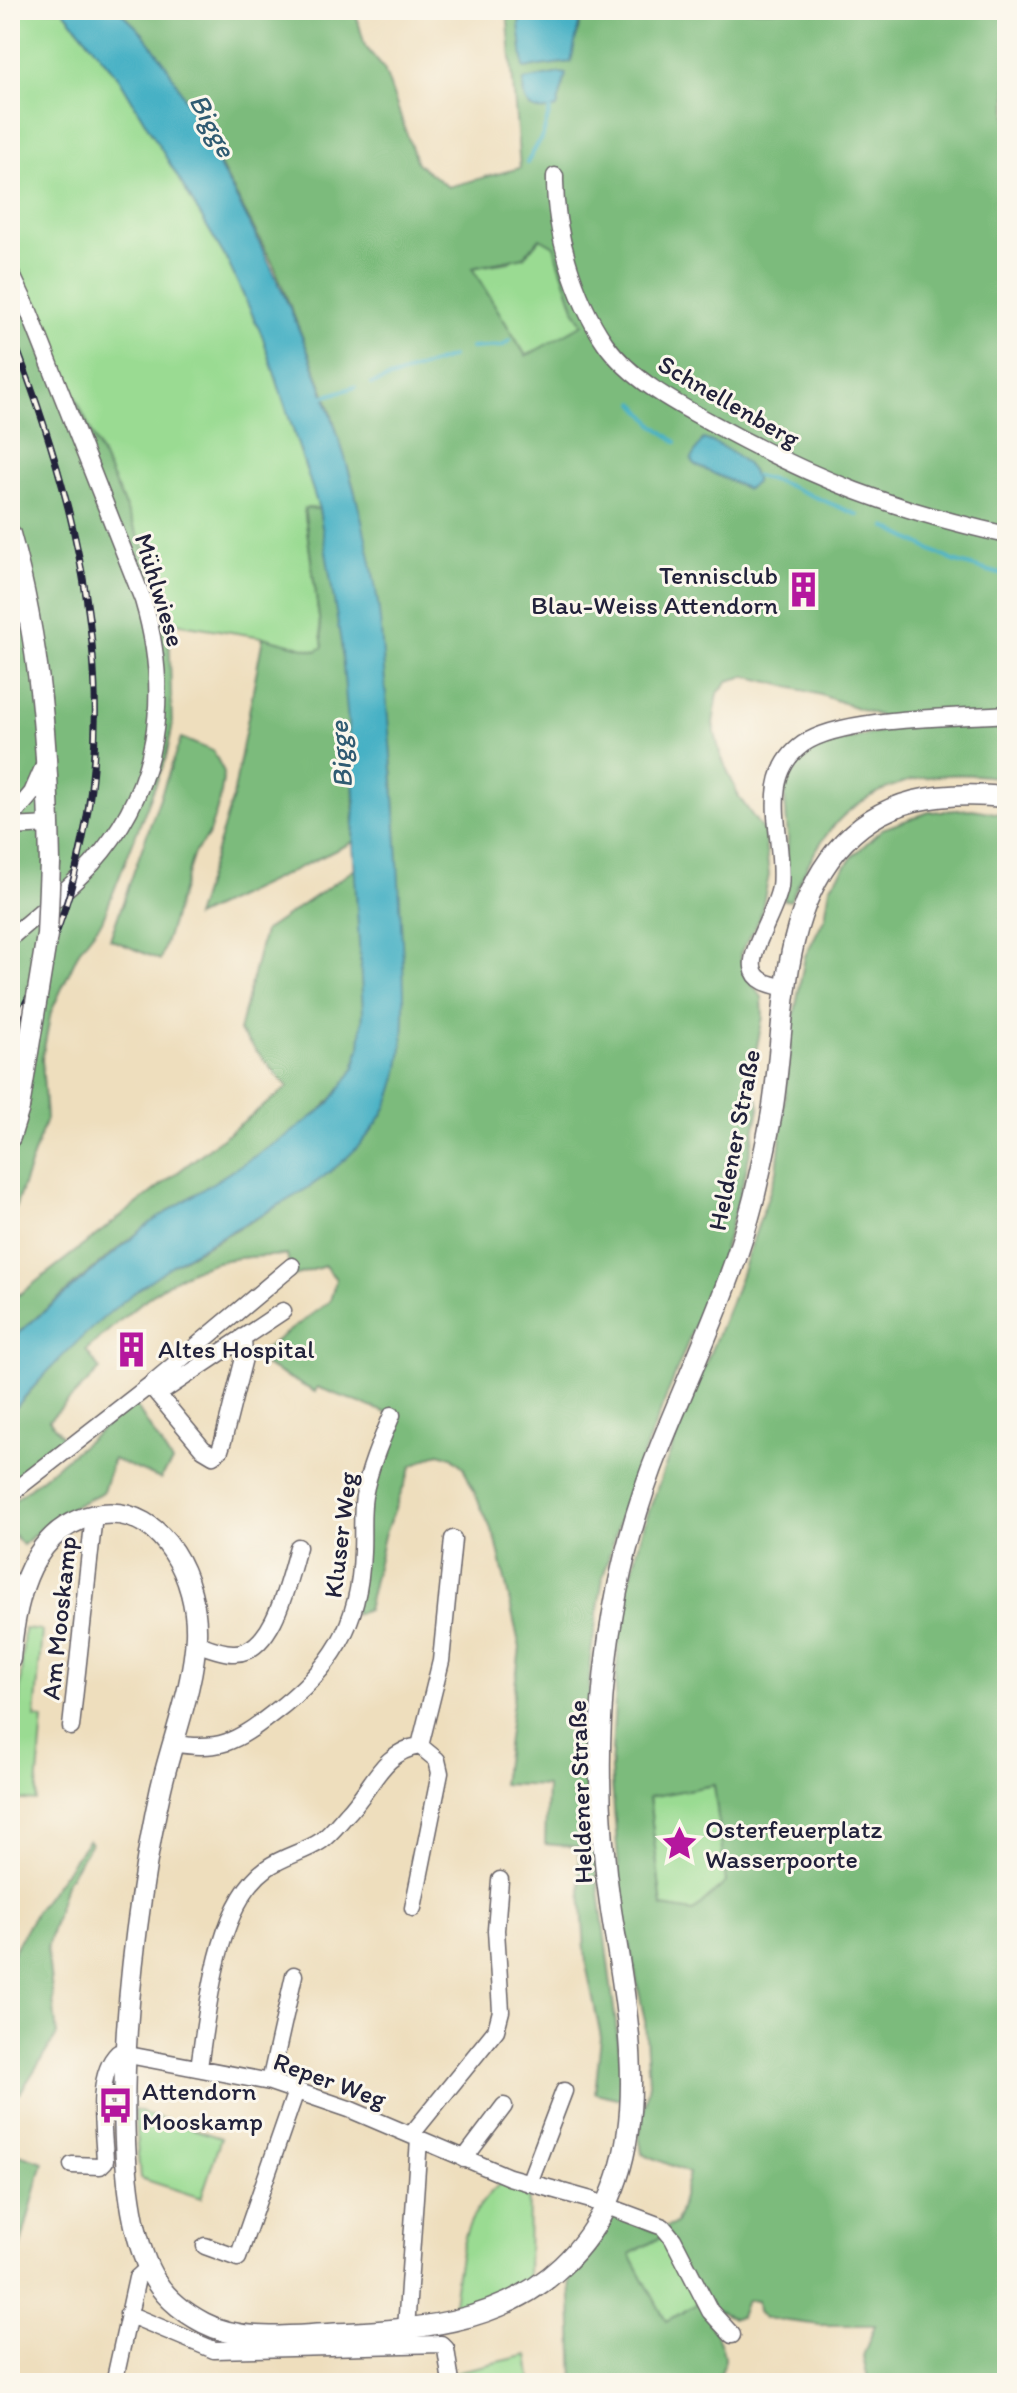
<svg xmlns="http://www.w3.org/2000/svg" width="1017" height="2393" font-family="Itim,sans-serif">
<style>
.green{fill:#9adb92;stroke:#5e7e66;stroke-width:2}
.forest{fill:#7bbb7c;stroke:#4e6e5c;stroke-width:2;fill-rule:evenodd}
.water{fill:#46b1c5;stroke:#346a80;stroke-width:2}
.lines{fill:none;stroke-linecap:round;stroke-linejoin:round}
.stream{stroke:#46b1c5;stroke-width:4}
.minor-casing{stroke:#696468;stroke-width:19}
.major-casing{stroke:#696468;stroke-width:23}
.minor{stroke:#fff;stroke-width:16}
.major{stroke:#fff;stroke-width:20}
.rail-casing{stroke:#22223b;stroke-width:7}
.rail{stroke:#fbf7ec;stroke-width:4;stroke-dasharray:12;stroke-linecap:butt}
.major-bridge-casing{stroke:#696468;stroke-width:23;stroke-linecap:butt}
.major-bridge{stroke:#fff;stroke-width:20}
.labels{text-anchor:middle;dominant-baseline:central;stroke-width:6;stroke-linejoin:round;paint-order:stroke}
.street-label{font-size:26px;fill:#22223b;stroke:#fbf7ec}
.poi-label{font-size:26px;fill:#22223b;stroke:#fbf7ec;text-anchor:start}
.water-label{font-size:28px;font-style:italic;fill:#305b72;stroke:#fbf7ec}
</style>
<rect width="100%" height="100%" fill="#fbf7ec"/>
<filter id="ink" filterUnits="userSpaceOnUse"><feTurbulence type="fractalNoise" baseFrequency=".0125" numOctaves="2"/><feDisplacementMap in="SourceGraphic" scale="16" xChannelSelector="R" yChannelSelector="G"/><feConvolveMatrix kernelMatrix="1 2 1 2 8 2 1 2 1" color-interpolation-filters="sRGB"/></filter>
<filter id="wash" filterUnits="userSpaceOnUse"><feTurbulence type="fractalNoise" baseFrequency=".006" numOctaves="4" result="noise"/><feDisplacementMap in="SourceGraphic" scale="32" xChannelSelector="R" yChannelSelector="G"/><feGaussianBlur stdDeviation="1.8" result="paint"/><feColorMatrix in="noise" values="0 0 0 0 0 0 0 0 0 0 0 0 0 0 0 0 0 1.4 0 .05"/><feComposite in="paint" operator="in"/></filter>
<g filter="url(#wash)">
<rect width="100%" height="100%" fill="#eedebd"/>
<path class="green" d="M10,10H63L119,78L227,260L262,335L319,509L304,508L323,647L316,651L262,637L169,622L151,564L10,253Z
M541,237L554,246L575,311L584,324L527,357L471,268L509,262Z
M24,1629L42,1631L35,1718L43,1719L36,1801L13,1799Z
M714,1785L727,1882L693,1912L662,1907L649,1796Z
M134,2110L221,2138L201,2198L140,2178Z
M509,2177L529,2183L528,2281L452,2310C460,2256 460,2211 509,2177Z
M663,2236L699,2304L665,2322L630,2254Z
M528,2355L532,2383H457L455,2372Z"/>
<path class="forest" d="M119,10H355L365,46L384,69L417,163L448,187L520,168L507,10H523L519,24L577,36L582,10H1007V779C950,768 888,776 843,816C819,838 804,872 790,901L784,900L788,839L784,786L793,765L818,746L880,732L883,717L821,695L746,676L728,681L718,693L713,724L720,754L739,797L764,832L769,875L760,918L740,954L744,974L762,997L763,1017L750,1080L760,1105L745,1175L723,1254L626,1498L603,1577L590,1660L588,1805L622,2072V2099L595,2093L601,2037L586,1964L578,1847L545,1844L547,1786L502,1784L520,1648L496,1540L463,1467L452,1457L439,1453L412,1466L384,1536L367,1610L354,1615L361,1523L392,1415L317,1387L315,1392L252,1358L330,1301L336,1279L325,1266L291,1277L287,1255C260,1257 232,1256 207,1265C160,1280 123,1319 86,1350L100,1370L49,1420L66,1442L10,1486V1414L76,1339L123,1300L172,1265L261,1216L332,1169L400,1059L403,980L393,777L377,599L354,488L326,396L274,266L184,98L144,35ZM540,238L554,246L575,311L583,324L526,356L472,268L524,257Z
M10,253L151,564L169,622L172,729L166,758L102,921L80,949L51,1012L42,1059L46,1119L10,1223Z
M304,508L319,509C339,618 358,731 353,842L195,917L233,797L263,637L316,651L323,647Z
M181,738L213,751L224,772L220,800L208,836L194,853L160,960L110,939Z
M972,809L1007,815V2383H869L863,2356L875,2325H820L764,2318L758,2312L757,2301L746,2300L740,2317L732,2318L719,2311L709,2323C722,2341 733,2366 713,2383H574L570,2272L596,2245L615,2214L654,2231L676,2224L689,2173L642,2153L639,2137L649,2083L645,2021L622,1909L611,1770L620,1617L645,1522L679,1428L733,1297L777,1171L793,1022L805,956L825,917L830,887L854,855L882,829L929,812ZM714,1785L726,1882L693,1912L662,1907L649,1797ZM663,2236L699,2303L666,2321L630,2254Z
M355,869C358,917 374,1030 354,1069C323,1131 208,1181 151,1223C102,1258 57,1301 10,1340V1285L19,1295L288,1087L239,1031L264,931Z
M134,1403L172,1462L160,1479L113,1459L103,1492L58,1514L23,1545L10,1531V1504Z
M88,1840L91,1843L65,1884L47,1948L57,2035L20,2093L10,2088L12,1954L35,1913Z
M10,2151L43,2162L10,2286Z"/>
<path class="water" d="M63,10H119C126,18 135,25 142,33C178,74 199,130 225,177C297,308 353,447 377,596C382,629 383,662 386,695C392,764 397,833 400,902C402,964 415,1061 382,1115C336,1192 238,1220 168,1268C107,1309 57,1358 10,1414V1340L150,1223L291,1133L329,1104L354,1069L360,1046L363,1012L353,842L355,804L341,643L319,509L262,335L227,260L119,78Z
M523,10H582L571,62L524,68L519,24Z
M560,73L566,74L557,108C533,115 520,107 524,80Z
M703,439C719,443 757,464 755,483L747,489L695,465L691,459Z"/>
<g class="lines">
<path class="stream" d="M527,163L543,135L550,110
M471,348L502,346L510,340
M372,384L452,357
M323,397L355,387
M635,403L654,425L676,442
M756,476L779,482L858,515
M886,527L953,561L1007,576"/>
</g>
</g>
<g filter="url(#ink)">
<g class="lines">
<defs>
<path id="minor" d="M555,176C554,230 574,298 605,343C630,379 675,403 712,423C813,479 894,510 1007,535
M10,271L28,309L143,600C171,695 160,788 92,864C67,891 37,914 10,938
M10,819L32,793L46,761
M10,827L50,825
M787,988C774,985 755,983 753,967C750,948 776,911 780,887C786,840 755,778 803,744C844,716 956,718 1007,714
M150,1385L203,1449L213,1455L220,1450L223,1441L244,1358L243,1337
M160,1393L283,1311
M10,1494L150,1385L292,1266
M196,1643C207,1647 221,1653 233,1653C274,1655 289,1577 298,1547
M71,1727L94,1515
M172,1743C219,1752 236,1742 272,1714C332,1669 360,1626 362,1551C363,1532 361,1514 364,1496C369,1468 381,1441 392,1415
M420,1746L441,1661L453,1539
M199,2067C208,2009 216,1905 267,1868C283,1856 305,1852 321,1841C331,1834 339,1823 347,1814C372,1789 382,1751 420,1746L437,1760L440,1773L413,1908
M270,2082L294,1975
M411,2135L496,2030L501,2011L496,1930L500,1880
M464,2159L504,2106
M72,2165L100,2166L105,2161C104,2132 94,2076 118,2053L270,2082L349,2109L509,2177L591,2200L663,2227L673,2239L710,2311L732,2335
M529,2183L564,2091
M205,2246L238,2258L296,2091
M128,2314L214,2350L441,2344L446,2349L451,2383
M406,2329L419,2139
M114,2383L137,2278L148,2268"/>
<path id="major" d="M10,534C41,645 48,749 50,864
M10,1137L19,1108
M10,1659C15,1599 31,1523 102,1514C165,1507 198,1582 196,1635C194,1686 173,1737 161,1788C135,1903 100,2161 149,2269C160,2293 181,2311 204,2323C240,2342 287,2336 327,2334C410,2330 499,2326 562,2266C661,2172 630,2029 611,1910C587,1754 601,1594 660,1447C693,1364 732,1285 754,1198C761,1168 768,1137 773,1106C786,1021 779,921 836,851C881,796 942,791 1007,797"/>
</defs>
<use href="#minor" class="minor-casing"/>
<use href="#major" class="major-casing"/>
<use href="#minor" class="minor"/>
<use href="#major" class="major"/>
<defs>
<path id="rail" d="M10,331C104,570 142,800 10,1032"/>
</defs>
<use href="#rail" class="rail-casing"/>
<use href="#rail" class="rail"/>
<defs>
<path id="major-bridge" d="M19,1108L47,935L50,864"/>
</defs>
<use href="#major-bridge" class="major-bridge-casing"/>
<use href="#major-bridge" class="major-bridge"/>
</g>
</g>
<defs>
<symbol id="building-bare" viewBox="-9 -9 18 18"><path d="M-4-6H4V6H1V3H-1V6H-4ZM-2.5-4.3h1.7v1.8h-1.7ZM.8-4.3h1.7v1.8H.8ZM-2.5-1h1.7V.8h-1.7ZM.8-1h1.7V.8H.8Z" fill="#b5179e" stroke="#fbf7ec" stroke-width="2.5" paint-order="stroke"/></symbol>
<symbol id="sight-bare" viewBox="-9 -9 18 18"><path d="M0-6L1.8-2.2L6-1.7L2.9 1.2L3.7 5.4L0 3.3L-3.7 5.4L-2.9 1.2L-6-1.7L-1.8-2.2Z" fill="#b5179e" stroke="#fbf7ec" stroke-width="2.5" paint-order="stroke"/></symbol>
<symbol id="bus-bare" viewBox="-9 -9 18 18"><path d="M-5-6H5V4H4V6H2V4H-2V6H-4V4H-5ZM-3.5-4V0h7V-4ZM-3.5 1.2v1.5H-2V1.2ZM2 1.2v1.5H3.5V1.2Z" fill="#b5179e" stroke="#fbf7ec" stroke-width="2.5" paint-order="stroke"/></symbol>
</defs>
<g fill-rule="evenodd">
<use href="#building-bare" x="778" y="564" width="51" height="51"/>
<use href="#building-bare" x="106" y="1324" width="51" height="51"/>
<use href="#sight-bare" x="654" y="1818" width="51" height="51"/>
<use href="#bus-bare" x="90" y="2080" width="51" height="51"/>
</g>
<g class="labels">
<g class="street-label">
<text transform="translate(729 401) rotate(30)">Schnellenberg</text>
<text transform="translate(160 590) rotate(73)">Mühlwiese</text>
<text transform="translate(734 1140) rotate(-79)">Heldener Straße</text>
<text transform="translate(340 1535) rotate(-83)">Kluser Weg</text>
<text transform="translate(59 1618) rotate(-84)">Am Mooskamp</text>
<text transform="translate(580 1792) rotate(-92)">Heldener Straße</text>
<text transform="translate(330 2080) rotate(20)">Reper Weg</text>
</g>
<g class="poi-label">
<text x="778" y="575" text-anchor="end">Tennisclub<tspan x="778" dy="30">Blau-Weiss Attendorn</tspan></text>
<text x="158" y="1349">Altes Hospital</text>
<text x="705" y="1829">Osterfeuerplatz<tspan x="705" dy="30">Wasserpoorte</tspan></text>
<text x="142" y="2091">Attendorn<tspan x="142" dy="30">Mooskamp</tspan></text>
</g>
<g class="water-label">
<text transform="translate(213 125) rotate(62)">Bigge</text>
<text transform="translate(340 755) rotate(-94)">Bigge</text>
</g>
</g>
<rect width="1017" height="2393" fill="none" stroke="#fbf7ec" stroke-width="40"/>
</svg>
